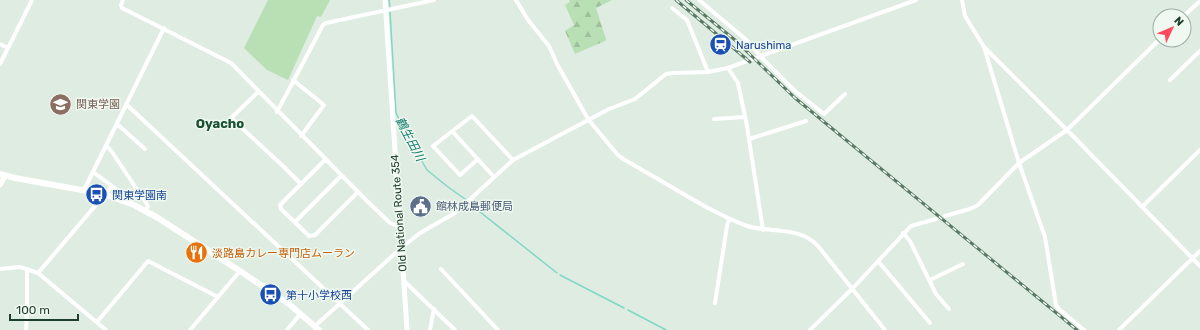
<svg xmlns="http://www.w3.org/2000/svg" width="1200" height="330" font-family="Rubik,'Noto Sans JP',sans-serif">
<style>
.green{fill:#b9dfb5}
.forest{fill:url(#forest-firs)}
.lines{fill:none;stroke-linecap:round;stroke-linejoin:round}
.stream{stroke:#81d7c5;stroke-width:1.5}
.minor{stroke:#fff;stroke-width:4}
.tertiary{stroke:#fff;stroke-width:5}
.secondary{stroke:#fff;stroke-width:6}
.rail-casing{stroke:#587964;stroke-width:3}
.rail{stroke:#eff8f1;stroke-width:1.5;stroke-dasharray:4.5;stroke-linecap:butt}
.labels{text-anchor:middle;dominant-baseline:central;stroke-width:3;stroke-linejoin:round;paint-order:stroke}
.transit-label{font-size:11px;fill:#164399;stroke:#eff8f1;text-anchor:start}
.education-label{font-size:11px;fill:#785e54;stroke:#eff8f1;text-anchor:start}
.service-label{font-size:11px;fill:#4e5e75;stroke:#eff8f1;text-anchor:start}
.street-label{font-size:11px;fill:#1e3d2a;stroke:#eff8f1}
.food-label{font-size:11px;fill:#c56008;stroke:#eff8f1;text-anchor:start}
.water-label{font-size:12px;font-style:italic;fill:#137e6a;stroke:#eff8f1}
.quarter-label{font-size:13px;font-weight:bold;fill:#18512f;stroke:#eff8f1}
</style>
<defs>
<pattern id="forest-firs" width="22" height="20" patternUnits="userSpaceOnUse"><rect width="22" height="20" fill="#b9dfb5"/><path d="M5 1l3.5 6h-7zM16 11l3.5 6h-7z" fill="#9fc09c"/></pattern>
</defs>
<rect width="100%" height="100%" fill="#dfece1"/>
<path class="green" d="M268,0H330L321,17L317,16L288,80L267,70L244,48Z"/>
<path class="forest" d="M569,0H612L596,8L606,39L605,41L575,54L565,31L574,25L565,5L570,2Z"/>
<g class="lines">
<path class="stream" d="M389,0L390,7
M390,12L396,113L406,133L427,170L448,187L465,199
M470,204L557,273
M560,275L624,308
M628,310L666,330"/>
<path class="minor" d="M123,0L121,5L122,8L231,63L367,201L390,223L400,227
M516,0L528,20L549,46L557,64L588,119L617,154L623,159C652,175 679,192 708,208C720,214 733,221 747,226C771,233 800,226 818,246L885,330
M699,0L750,43L762,58L795,91L824,114L845,94
M962,0L965,16L984,47L1067,130L1200,266
M672,8L687,20L708,72
M1184,16L1200,1
M0,44L8,48
M984,47L1019,163L1045,237L1056,305L1059,309L1084,330
M0,64L32,0
M728,68L916,0
M293,80L324,105L301,136
M1170,80L1200,51
M258,92L231,118L284,167L301,184
M126,104L368,330
M277,112L323,25L326,23L434,0
M714,119L745,117
M117,124L145,149
M452,131L494,177
M749,139L806,121
M106,145L112,152L148,206L145,211
M478,159L460,175L433,146L472,116L513,160
M325,160L280,205L281,209L309,236L315,235L358,192
M93,172L123,194L129,202
M84,190L164,28
M1143,206L1200,150
M945,216L970,209L978,205L1019,163L1067,130L1160,39
M295,222L341,176
M903,233L910,241L936,294L949,309
M878,261L930,323
M0,269L20,267L38,273L106,330
M441,269L498,330
M38,273L112,186
M930,280L963,264
M404,281L455,330
M715,303L727,226L729,219
M97,322L148,261L218,297
M315,326L401,248L420,233L455,213L513,160L609,109L635,99L666,74L673,73L708,72L728,68L738,83L747,126L763,230
M26,330L27,311V269
M190,330L240,271
M287,330L301,313
M430,330L434,309
M810,330L852,289L911,226L936,219
M1119,330L1200,251"/>
<path class="tertiary" d="M385,0L407,330
M0,185L5,176"/>
<path class="secondary" d="M0,174L15,178L104,194L134,205L158,218L240,271L289,304L319,330"/>
<defs>
<path id="rail" d="M676,0L750,62
M686,0L735,40L795,98L1077,330"/>
</defs>
<use href="#rail" class="rail-casing"/>
<use href="#rail" class="rail"/>
</g>
<defs>
<symbol id="station-disc" viewBox="-11 -11 22 22"><circle r="9.5" fill="#1a4fb4" stroke="#eff8f1"/><path d="M-3-6H3Q5-6 5-4V2Q5 4 3 4L4.5 6H3L1.5 4h-3L-3 6H-4.5L-3 4Q-5 4-5 2V-4Q-5-6-3-6ZM-3.5-4v3h7v-3ZM-3.5 1v1.5H-2V1ZM2 1v1.5H3.5V1Z" fill="#fff"/></symbol>
<symbol id="school-disc" viewBox="-11 -11 22 22"><circle r="9.5" fill="#8d6e63" stroke="#eff8f1"/><path d="M0-5L7-2L0 1L-7-2ZM-4 1L0 2.5L4 1V4Q0 6-4 4Z" fill="#fff"/></symbol>
<symbol id="bus-disc" viewBox="-11 -11 22 22"><circle r="9.5" fill="#1a4fb4" stroke="#eff8f1"/><path d="M-5-6H5V4H4V6H2V4H-2V6H-4V4H-5ZM-3.5-4V0h7V-4ZM-3.5 1.2v1.5H-2V1.2ZM2 1.2v1.5H3.5V1.2Z" fill="#fff"/></symbol>
<symbol id="civic-disc" viewBox="-11 -11 22 22"><circle r="9.5" fill="#5c6f8a" stroke="#eff8f1"/><path d="M-.6-6.5H3V-4.5H.6V-3L4-1V1h2V6H-6V1h2V-1L-.6-3ZM-1.2 2.5V6h2.4V2.5Z" fill="#fff"/></symbol>
<symbol id="restaurant-disc" viewBox="-11 -11 22 22"><circle r="9.5" fill="#e8710a" stroke="#eff8f1"/><path d="M-5-6h1v4h1v-4h1v4h1v-4h1v5L-1.5 .5V6h-2V.5L-5-1ZM5-6V6H3V1.5H1.5Q1.5-4 5-6Z" fill="#fff"/></symbol>
</defs>
<g fill-rule="evenodd">
<use href="#station-disc" x="708" y="32" width="25" height="25"/>
<use href="#school-disc" x="48" y="92" width="25" height="25"/>
<use href="#bus-disc" x="84" y="182" width="25" height="25"/>
<use href="#civic-disc" x="408" y="194" width="25" height="25"/>
<use href="#restaurant-disc" x="184" y="240" width="25" height="25"/>
<use href="#bus-disc" x="258" y="282" width="25" height="25"/>
</g>
<g class="labels">
<g class="transit-label">
<text x="736" y="45">Narushima</text>
<text x="112" y="195">関東学園南</text>
<text x="286" y="295">第十小学校西</text>
</g>
<g class="education-label">
<text x="76" y="104">関東学園</text>
</g>
<g class="service-label">
<text x="436" y="206">館林成島郵便局</text>
</g>
<g class="street-label">
<text transform="translate(399 213) rotate(-94)">Old National Route 354</text>
</g>
<g class="food-label">
<text x="212" y="253">淡路島カレー専門店ムーラン</text>
</g>
<g class="water-label">
<text transform="translate(410 139) rotate(62)">鶴生田川</text>
</g>
<g class="quarter-label">
<text x="220" y="123">Oyacho</text>
</g>
</g>
<g transform="translate(1172 28) rotate(46)"><circle r="19" fill="#eff8f1" stroke="#9bada1"/>
<path d="M0-3L7 15L0 10L-7 15Z" fill="#ff495e"/>
<text y="-6" font-size="11" font-weight="bold" text-anchor="middle" fill="#1e3d2a">N</text>
</g>
<path d="M10 314v6h68v-6" fill="none" stroke="#1e3d2a" stroke-width="2"/>
<text x="16" y="314" font-size="12" fill="#1e3d2a" stroke="#eff8f1" stroke-width="3" paint-order="stroke">100 m</text>
</svg>
